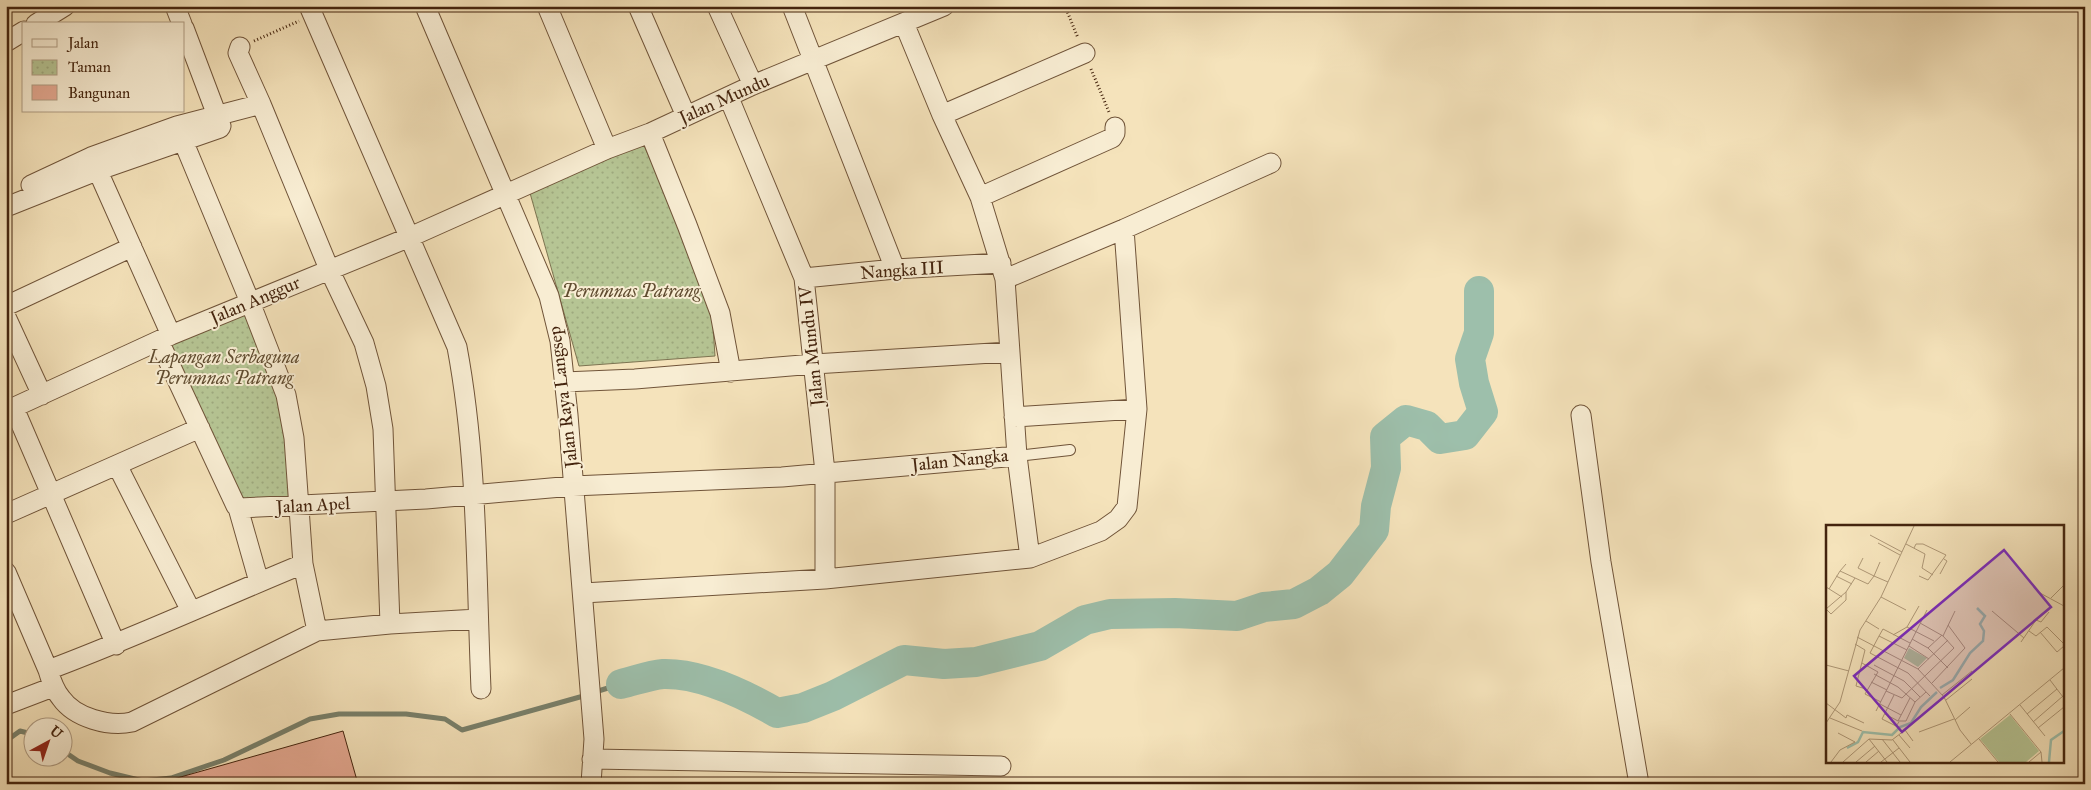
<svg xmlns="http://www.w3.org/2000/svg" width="2091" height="790" font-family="'IM FELL Great Primer',serif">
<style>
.park{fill:url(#park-dots);stroke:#7d7451}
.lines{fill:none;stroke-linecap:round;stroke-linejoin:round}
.stream{stroke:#79816c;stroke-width:5}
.river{stroke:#9dbfab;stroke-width:30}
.building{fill:#e5a992;stroke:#44240e}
.service-casing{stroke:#705439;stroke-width:12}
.minor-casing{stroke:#705439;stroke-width:21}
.path{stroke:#44240e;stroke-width:3;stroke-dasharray:1 2.5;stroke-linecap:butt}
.service{stroke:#f8edd3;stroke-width:10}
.minor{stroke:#f8edd3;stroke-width:19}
.labels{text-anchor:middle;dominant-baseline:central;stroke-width:4;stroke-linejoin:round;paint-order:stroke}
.street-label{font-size:18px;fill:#44240e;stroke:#f8edd3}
.park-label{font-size:18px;font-style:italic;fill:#604c30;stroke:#f8edd3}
.inset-river{fill:none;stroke:#9dbfab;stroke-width:2.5}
.inset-road{fill:none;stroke:#ae9776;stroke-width:1}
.view{fill:#7b2cbf;fill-opacity:0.15;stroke:#7b2cbf;stroke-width:2.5}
.inset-edge{fill:none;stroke:#44240e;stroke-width:2.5}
</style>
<defs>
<pattern id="park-dots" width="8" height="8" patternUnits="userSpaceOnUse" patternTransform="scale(1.25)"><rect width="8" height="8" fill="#b6c594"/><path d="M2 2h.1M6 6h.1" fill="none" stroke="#9ea97e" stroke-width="1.8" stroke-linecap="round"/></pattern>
</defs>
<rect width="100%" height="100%" fill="#f5e3bb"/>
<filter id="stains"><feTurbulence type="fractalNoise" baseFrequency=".004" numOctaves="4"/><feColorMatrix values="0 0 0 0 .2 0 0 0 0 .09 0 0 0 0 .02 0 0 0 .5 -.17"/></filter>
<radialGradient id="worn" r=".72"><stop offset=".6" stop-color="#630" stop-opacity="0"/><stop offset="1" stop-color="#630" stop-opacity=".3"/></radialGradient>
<path class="park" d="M643,143L711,298L715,356L579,366L530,193Z
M250,303L284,397L298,505L237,506L160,343Z"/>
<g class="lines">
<path class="stream" d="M595,692L621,684
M6,741L20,731L32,734
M62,750L78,761L110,773L143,781L171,778L224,760L310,719L339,714H406L445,719L462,730L587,695"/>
<path class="river" d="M621,684C634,681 650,675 663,674C700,673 746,695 777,713L803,708L833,696L904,660L944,664L976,662L1040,646L1085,620L1110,614L1175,613L1237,616L1264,607L1294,604L1319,591L1340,574L1374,530L1376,506L1386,468L1385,437L1406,420L1427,426L1440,439L1465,435L1483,412L1474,383L1470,359L1479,333V291"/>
</g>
<path class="building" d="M343,731L358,784H171L170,780Z"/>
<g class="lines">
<defs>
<path id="service" d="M1017,456L1070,450"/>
<path id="minor" d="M175,6L182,24
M309,6L457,347C478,459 476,575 481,689
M425,6L549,296L560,341L568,415L594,739L591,784
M547,6L607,149
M638,6L686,116
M717,6L753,85
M792,6L895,269
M36,24L65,6
M6,42L24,31
M240,47L238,53L261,104L329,269L364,343L376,386L383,429L390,624
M729,98L804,278L825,472V579
M942,115L1085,53
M177,126L250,302L286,395L294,438L303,564L317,631
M650,133L687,225L720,313L731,372
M93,160L171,335
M31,185L91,157L177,126L261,104
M980,197L1112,138L1115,133V127
M6,207L99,170L220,128L221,126L184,28
M804,278L895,269L1001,263
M1005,279L1124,229L1271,163
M6,306L132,247
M6,317L42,395
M159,341L236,506L239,508L426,499L573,486L782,477L1017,456L1005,279L980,197L942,115L904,23
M564,382L635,379L814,364L1009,352
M14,408L116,645
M6,411L171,335L410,237L607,149L650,133L753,85L944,6
M1581,415L1601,562L1639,784
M1014,417L1137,409
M1017,456L1030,558
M117,465L191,611
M238,508L259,582
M6,514L200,428
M6,572L48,670C134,638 218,599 303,564
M583,593L825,579L1030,558L1101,531L1118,519L1127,507L1137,409L1124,229
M48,670C51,680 54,690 61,698C75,718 109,727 132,722L317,631L390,624L478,619
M6,705L53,687
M592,759L1001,766"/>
</defs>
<use href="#service" class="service-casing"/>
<use href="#minor" class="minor-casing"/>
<path class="path" d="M1065,6L1078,38
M254,41L299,21
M1091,69L1109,112"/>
<use href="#service" class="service"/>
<use href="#minor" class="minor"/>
</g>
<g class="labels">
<g class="street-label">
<text transform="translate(724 99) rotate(-24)">Jalan Mundu</text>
<text transform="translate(902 270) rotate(-4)">Nangka III</text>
<text transform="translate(255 300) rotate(-23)">Jalan Anggur</text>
<text transform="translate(811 346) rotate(-96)">Jalan Mundu IV</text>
<text transform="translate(563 397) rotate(-97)">Jalan Raya Langsep</text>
<text transform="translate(960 460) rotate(-6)">Jalan Nangka</text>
<text transform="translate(313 505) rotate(-3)">Jalan Apel</text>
</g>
<g class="park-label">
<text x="631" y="291">Perumnas Patrang</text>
<text x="224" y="357">Lapangan Serbaguna<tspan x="224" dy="21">Perumnas Patrang</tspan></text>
</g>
</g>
<g transform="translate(1826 525)">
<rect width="238" height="238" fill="#f5e3bb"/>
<path d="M184,190L213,226L200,237H173L154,214Z" fill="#b6c594"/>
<path d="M83,123L101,133L92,142L78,133Z" fill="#b6c594"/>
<path class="inset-river" d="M114,163L127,155L144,128L157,116L158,106L154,99L159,91L151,83M21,223L32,217L37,207L66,210L74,202L85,198L95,182L111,167M223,237L225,215L238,206"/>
<path class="inset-road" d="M44,10L76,27M52,18L74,30M80,19L99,29L96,43L107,50M88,23L90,19H97L120,30L102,55L93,51M37,33L32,43L48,51L54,37M20,39L14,46L42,59L48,51L62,57M114,49L121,36L118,34M10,51L26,59M0,62L16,72M3,64L14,46M214,68L238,81M55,72L80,85M225,73L238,60M93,81L81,102L108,116M0,84L20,67L29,53M0,84L5,89L20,75V67M166,86L198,113M40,96L53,104M203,106L210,111L221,102L238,119M214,107L231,127L238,121M67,110L81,102M53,111L57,104L84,118M117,111L129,86M31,112L92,144L118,172L134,205L145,219M86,114L102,123L122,143M195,117L210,95L215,97L223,87M29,119L39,125L30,161L40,164M83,121L103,134M102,123L116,110M81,125L53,111L44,128L82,148L104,171M36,138L52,147L39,169M0,140L23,146M48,140L78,156L94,172M92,144L122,115M48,149L72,162L89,177M224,155L237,172M45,157L61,165M106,158L139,123L122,100M60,166L76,173L128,123L117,111L94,98M39,169L55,177M68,170L56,194L70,201L73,197M116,170L146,146M120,175L146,154M0,178L20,193L21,190L38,198M54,179L75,190M194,180L219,211M50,186L101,85M59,189L72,196L84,173M184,189L215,227L216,237M201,189L231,164M4,193L36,206M129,195L144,182M72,196H80L89,177L100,167M207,197L237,171M0,198L14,177L34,105L55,72L88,1M212,203L238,182M93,207L128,194M73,210L84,223M43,214L66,215L79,205L87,216M56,214L74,237M153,214L172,237M67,215L84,237M5,237L14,225L29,217L12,208M17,237L43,214L61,237M30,237L49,221M40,237L53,226M55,237L73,223M124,237L238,143M203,237L215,227"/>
<path class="view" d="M178,25L225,82L76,207L28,151Z"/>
<rect width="238" height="238" class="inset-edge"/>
</g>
<rect width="2091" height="790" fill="none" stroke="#f5e3bb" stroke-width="25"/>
<rect x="8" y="8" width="2076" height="775" fill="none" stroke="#44240e" stroke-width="2.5"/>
<rect x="12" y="12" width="2066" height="765" fill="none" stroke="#44240e"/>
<rect x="22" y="22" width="162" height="90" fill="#f8edd3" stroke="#b09d84"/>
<rect x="32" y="39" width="25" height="8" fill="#f8edd3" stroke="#b09d84"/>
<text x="68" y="48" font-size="15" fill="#44240e">Jalan</text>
<rect x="32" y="60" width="25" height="15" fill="url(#park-dots)" stroke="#b09d84"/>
<text x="68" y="72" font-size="15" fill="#44240e">Taman</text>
<rect x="32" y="85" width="25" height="15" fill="#e5a992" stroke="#b09d84"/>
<text x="68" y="98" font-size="15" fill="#44240e">Bangunan</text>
<g transform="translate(48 742) rotate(40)"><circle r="24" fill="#f8edd3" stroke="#b09d84"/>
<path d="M0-4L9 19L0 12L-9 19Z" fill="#8f2418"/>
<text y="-8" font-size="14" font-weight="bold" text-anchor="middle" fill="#44240e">U</text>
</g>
<rect width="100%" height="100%" filter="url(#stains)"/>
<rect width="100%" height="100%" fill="url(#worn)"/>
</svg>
